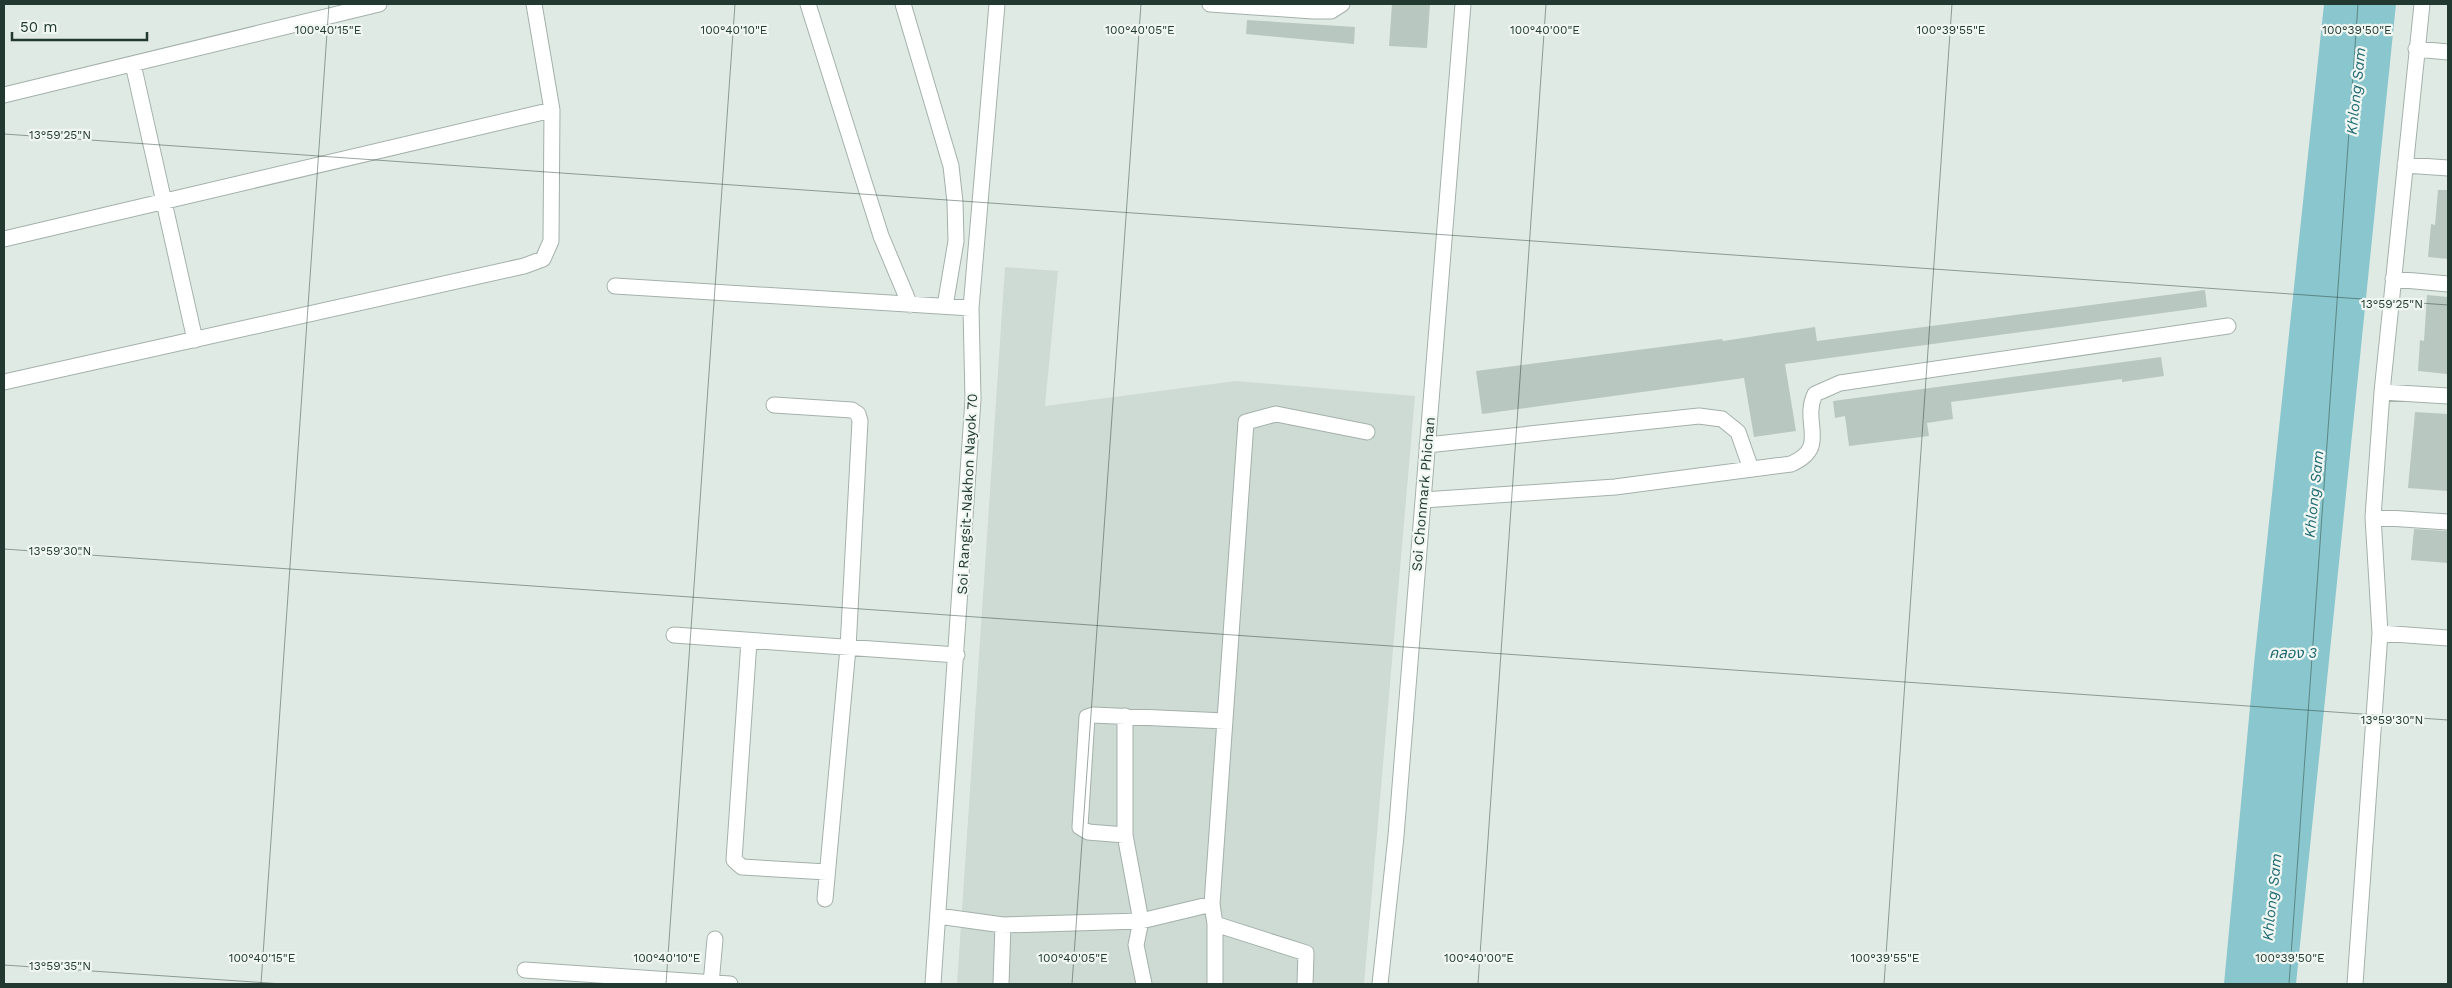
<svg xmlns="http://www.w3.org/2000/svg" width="2452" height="988" font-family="'Work Sans','Noto Sans Thai',sans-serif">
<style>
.built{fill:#cedad4}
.water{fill:#8ac6cd}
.building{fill:#b8c7c0}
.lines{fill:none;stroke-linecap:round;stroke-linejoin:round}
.minor-casing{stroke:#a3b1ab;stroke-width:17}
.minor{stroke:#fff;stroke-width:15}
.ticks{fill:none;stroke:#223931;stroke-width:1;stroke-opacity:0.45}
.labels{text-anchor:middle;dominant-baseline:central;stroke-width:4.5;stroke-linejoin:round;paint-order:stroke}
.street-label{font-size:14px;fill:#223931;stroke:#f0f7f3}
.water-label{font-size:15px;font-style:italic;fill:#1f6971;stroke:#f0f7f3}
.ticks-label{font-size:12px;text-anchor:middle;fill:#223931;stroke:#f0f7f3;stroke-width:4.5;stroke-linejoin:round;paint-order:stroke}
</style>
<rect width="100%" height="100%" fill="#e0eae5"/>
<path class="built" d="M1005,267L1058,271L1045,406L1236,381L1415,396L1364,984H957Z"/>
<path class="water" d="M2324,4H2396L2296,984H2224L2254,664Z"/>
<path class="building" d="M1392,4H1430L1427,48L1389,46Z
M1247,20L1355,27L1354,44L1246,34Z
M2438,190H2448V259L2428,257L2431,224L2435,225Z
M2205,290L2207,307L1785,364L1796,431L1754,437L1744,378L1482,414L1476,371L1722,339L1723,341L1815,327L1817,341Z
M2427,295L2448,297L2447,374L2418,371L2420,340L2424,341Z
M2161,357L2164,376L2122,382V379L1951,402L1953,419L1927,423L1929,436L1849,446L1845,416L1835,418L1833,401Z
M2415,412L2448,414V491L2408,488Z
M2414,529L2448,531V563L2411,560Z"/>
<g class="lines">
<defs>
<path id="minor" d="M808,4L881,236L910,305
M903,4L951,166L955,202L956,241L945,306
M1210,4L1313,11H1331L1342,4
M2416,49L2448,52
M133,64L195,340
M4,95L379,4
M2405,165L2448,168
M4,239L552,110
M2393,279L2448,284
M615,286L971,308
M4,382L524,266L543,259L551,241L552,110L534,4
M2382,392L2448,396
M774,405L852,410L858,414L860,421L848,648L825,899
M1427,445L1699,416L1722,419L1738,432L1751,469
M1423,500L1615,487L1791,464C1830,447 1801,423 1815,394L1840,383L2228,326
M2373,517L2448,522
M2380,633L2448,638
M674,635L957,655
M749,641L734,860L742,867L827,872
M1125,835V716
M1212,904L1246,422L1276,414L1367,432
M938,916L1003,925L1141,921L1212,904L1215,924L1306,953L1305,984
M1215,924V984
M525,970L730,984
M711,984L715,939
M933,984L973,399L971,308L997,4
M1001,984L1003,925
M1144,984L1136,945L1141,921L1125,835L1088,832L1080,827L1087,717L1093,715L1225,721
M1380,984L1396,836L1463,4
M2355,984L2380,633L2373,517L2382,392L2422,4"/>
</defs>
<use href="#minor" class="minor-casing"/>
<use href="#minor" class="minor"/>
</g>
<path class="ticks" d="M4,134L2448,305M4,549L2448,720M4,965L283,984M261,984L329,4M666,984L735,4M1072,984L1141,4M1478,984L1546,4M1884,984L1952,4M2289,984L2358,4"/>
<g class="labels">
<g class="street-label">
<text transform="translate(967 494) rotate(-87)">Soi Rangsit-Nakhon Nayok 70</text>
<text transform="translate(1423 494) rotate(-85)">Soi Chonmark Phichan</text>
</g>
<g class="water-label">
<text transform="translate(2356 91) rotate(-84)">Khlong Sam</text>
<text transform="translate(2314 494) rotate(-84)">Khlong Sam</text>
<text x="2293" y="653">คลอง 3</text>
<text transform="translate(2272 897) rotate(-84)">Khlong Sam</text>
</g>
</g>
<g class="ticks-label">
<text x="328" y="34">100°40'15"E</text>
<text x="734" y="34">100°40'10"E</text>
<text x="1140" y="34">100°40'05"E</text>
<text x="1545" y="34">100°40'00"E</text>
<text x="1951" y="34">100°39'55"E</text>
<text x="2357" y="34">100°39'50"E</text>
<text x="60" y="139">13°59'25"N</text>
<text x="2392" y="308">13°59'25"N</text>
<text x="60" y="555">13°59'30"N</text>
<text x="2392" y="724">13°59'30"N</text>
<text x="262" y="962">100°40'15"E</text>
<text x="667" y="962">100°40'10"E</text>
<text x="1073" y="962">100°40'05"E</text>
<text x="1479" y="962">100°40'00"E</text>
<text x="1885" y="962">100°39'55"E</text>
<text x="2290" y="962">100°39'50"E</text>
<text x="60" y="970">13°59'35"N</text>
</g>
<rect width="2452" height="988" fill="none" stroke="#223931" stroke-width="10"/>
<path d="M12 32v8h135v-8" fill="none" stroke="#223931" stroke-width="2.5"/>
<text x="20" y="32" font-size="15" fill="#223931" stroke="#f0f7f3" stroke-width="4" paint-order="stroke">50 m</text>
</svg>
